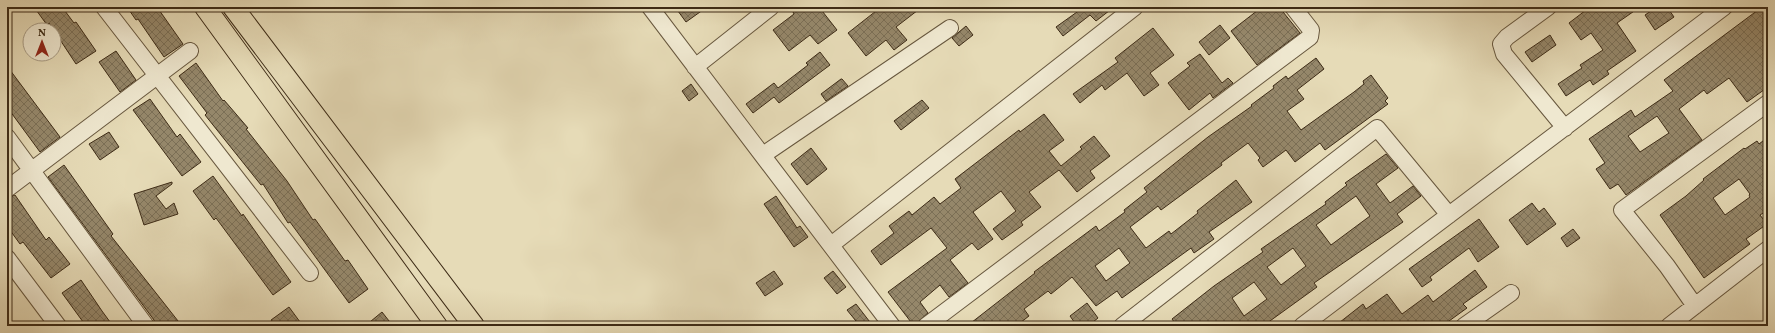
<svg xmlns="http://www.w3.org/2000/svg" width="1775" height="333" font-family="Vollkorn,serif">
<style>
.building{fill:url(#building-cross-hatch);stroke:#3d2b16;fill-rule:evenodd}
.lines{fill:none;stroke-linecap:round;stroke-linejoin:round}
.minor-casing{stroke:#67573e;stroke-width:18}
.major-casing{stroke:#3d2b16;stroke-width:22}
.minor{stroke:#efe8d0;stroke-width:16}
.major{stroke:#e6dbb7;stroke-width:20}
</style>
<defs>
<pattern id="building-cross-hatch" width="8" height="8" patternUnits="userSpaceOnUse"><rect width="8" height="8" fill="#95876a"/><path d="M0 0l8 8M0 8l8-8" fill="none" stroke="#7b6f56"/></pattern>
</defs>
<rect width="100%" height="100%" fill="#e6dbb7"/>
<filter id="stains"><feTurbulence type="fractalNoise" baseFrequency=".005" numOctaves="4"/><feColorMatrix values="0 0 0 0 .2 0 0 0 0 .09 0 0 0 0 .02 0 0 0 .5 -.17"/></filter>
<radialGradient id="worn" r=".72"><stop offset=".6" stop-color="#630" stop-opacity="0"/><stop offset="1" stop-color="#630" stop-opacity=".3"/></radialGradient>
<path class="building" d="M34,7H62L74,23L76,22L96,51L76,64L49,23L47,25Z
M127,7H157L183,44L164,57L138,19L136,20Z
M675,7H707L686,22Z
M800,7H819L837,30L818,44L810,35L789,51L773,30L794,14L793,12Z
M873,7H922L896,27L907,40L894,50L886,40L866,56L848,33L876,11Z
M1084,7H1114L1096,21L1090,15L1063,36L1056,27Z
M1262,7H1279L1300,33L1257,65L1231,31Z
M1590,7H1640L1617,23L1636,51L1607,71L1609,74L1593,85L1590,80L1566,96L1558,84L1582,68L1580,65L1603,50L1591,33L1581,40L1569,23Z
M1657,7H1667L1674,17L1655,30L1645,15Z
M1762,7H1768V87L1747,102L1729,78L1707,94L1704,90L1679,109L1702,140L1626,195L1618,184L1610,189L1596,169L1605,163L1589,139L1631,110L1635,117L1673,91L1664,80ZM1657,116L1669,133L1640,152L1628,136Z
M1220,25L1230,38L1209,55L1199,42Z
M966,26L973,35L959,46L952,38Z
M1153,28L1174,55L1150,73L1159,85L1144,96L1127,73L1105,90L1102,85L1080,103L1073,94L1118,62L1115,58Z
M1550,35L1556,45L1532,62L1525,52Z
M116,51L136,80L120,92L99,62Z
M820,52L830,65L779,103L774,97L753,113L746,104L774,83L778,88L808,65L806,63Z
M1200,54L1222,83L1228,78L1233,83L1213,98L1210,93L1189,110L1168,83L1190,66L1187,63Z
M1316,58L1324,69L1297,90L1304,99L1287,111L1301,130L1354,92L1364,84L1363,81L1371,75L1388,98L1385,101L1388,104L1325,150L1320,143L1295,162L1286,150L1263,167L1258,160L1260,158L1248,143L1221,163L1222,165L1161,210L1158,206L1130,227L1146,248L1169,231L1171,234L1198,213L1197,211L1236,180L1252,202L1209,232L1214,239L1194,253L1191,248L1122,298L1117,291L1096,306L1072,277L1051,294L1048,291L1024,309L1029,316L1016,326H967L1035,273L1034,272L1096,226L1099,231L1125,212L1124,210L1147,192L1144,188L1208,137L1252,106L1251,105L1274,88L1273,86L1286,76L1288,79ZM1119,248L1130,263L1106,281L1095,266Z
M196,63L223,101L224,100L248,128L246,129L287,181L313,220L315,219L345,261L348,260L368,289L349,303L290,222L288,223L263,184L261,185L205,115L207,113L179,76Z
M7,66L60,137L40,152L7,107Z
M841,79H842L848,86L826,101L821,94Z
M691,84L698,94L689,101L682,91Z
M150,99L177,137L180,134L201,162L182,176L133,110Z
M922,100L929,108L901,130L894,121Z
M1044,114L1064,140L1049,151L1061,166L1082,149L1080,147L1094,136L1110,156L1090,171L1095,178L1077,192L1059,170L1029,192L1041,207L1021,222L1023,225L1002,240L993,229L1016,211L1001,191L973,212L993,239L978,250L972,243L950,260L968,283L949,297L940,285L920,302L928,313L914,326L888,292L947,248L931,228L881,265L871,251L894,233L889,226L909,211L912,215L934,197L940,204L961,188L955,179L1019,130L1020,132Z
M109,132L119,147L100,160L89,144Z
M1768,137V171L1763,174L1768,181V210L1760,215L1767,224L1746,239L1750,244L1704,278L1660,215L1686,196L1704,180L1703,179L1744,148L1745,149L1757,141L1759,144ZM1739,179L1750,194L1749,195L1750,197L1725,215L1713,198Z
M811,148L827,169L807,185L791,164Z
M1386,154L1398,168L1376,184L1390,203L1413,186L1421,196L1397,214L1403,222L1314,283L1317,287L1263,326H1177L1172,319L1214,286L1263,252L1261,249L1326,204L1325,202L1347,185L1345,183ZM1356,196L1370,216L1331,245L1316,225ZM1293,248L1306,266L1281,285L1267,267ZM1254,282L1267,299L1244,316L1232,298Z
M64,165L113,234L111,236L182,326H155L154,320L48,177Z
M213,176L242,216L243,214L291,282L273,295L216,218L214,220L193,191Z
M172,182V184L156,196L166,209L174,203L178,214L144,225L134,194Z
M15,195L46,240L49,237L70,264L51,278L23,242L20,244L7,226V198Z
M776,196L797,228L800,226L808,237L794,247L764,204Z
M1532,203L1539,212L1544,208L1556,224L1527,245L1509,220Z
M1479,219L1499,247L1478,262L1469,248L1430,277L1432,280L1422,287L1409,269Z
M1573,229L1580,238L1567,247L1561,238Z
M1475,270L1487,287L1463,304L1467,308L1449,321L1453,326H1335L1363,304L1366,309L1387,294L1402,314L1428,295L1433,302Z
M774,271L783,284L765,296L756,283Z
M833,271L846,287L837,294L824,278Z
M81,280L102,311L113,326H86L62,293Z
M1087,303L1098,318L1088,326H1077L1070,316Z
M856,304L873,326H860L847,310Z
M289,307L303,326H275L271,320Z
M382,312L393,326H365Z"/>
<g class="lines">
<defs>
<path id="minor" d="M104,7L310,273
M650,7L892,326
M1548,7L1507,37L1501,44L1504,54L1565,128
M695,67L771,7
M7,137L146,326
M763,155L950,28
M7,189L190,51
M831,245L1135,7
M7,258L58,326
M1695,306L1667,266L1622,210L1768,103
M926,326L1310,37L1311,30L1293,7
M1122,326L1377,128L1449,215
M1302,326L1724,7
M1464,326L1511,293
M1669,326L1768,249"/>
<path id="major" d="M205,7L437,326
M233,7L474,326"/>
</defs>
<use href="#minor" class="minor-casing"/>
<use href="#major" class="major-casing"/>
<use href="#minor" class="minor"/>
<use href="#major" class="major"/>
</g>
<rect width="1775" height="333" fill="none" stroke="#e6dbb7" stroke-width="24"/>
<rect x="8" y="8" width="1759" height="317" fill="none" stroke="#3d2b16" stroke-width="2"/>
<rect x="12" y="12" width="1751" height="309" fill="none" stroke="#3d2b16"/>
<g transform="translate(42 42)"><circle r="19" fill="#efe8d0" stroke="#a89c86"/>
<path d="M0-3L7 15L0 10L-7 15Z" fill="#8f2418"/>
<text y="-6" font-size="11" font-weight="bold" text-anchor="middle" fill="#3d2b16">N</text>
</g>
<rect width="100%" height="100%" filter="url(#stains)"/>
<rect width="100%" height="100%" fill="url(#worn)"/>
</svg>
